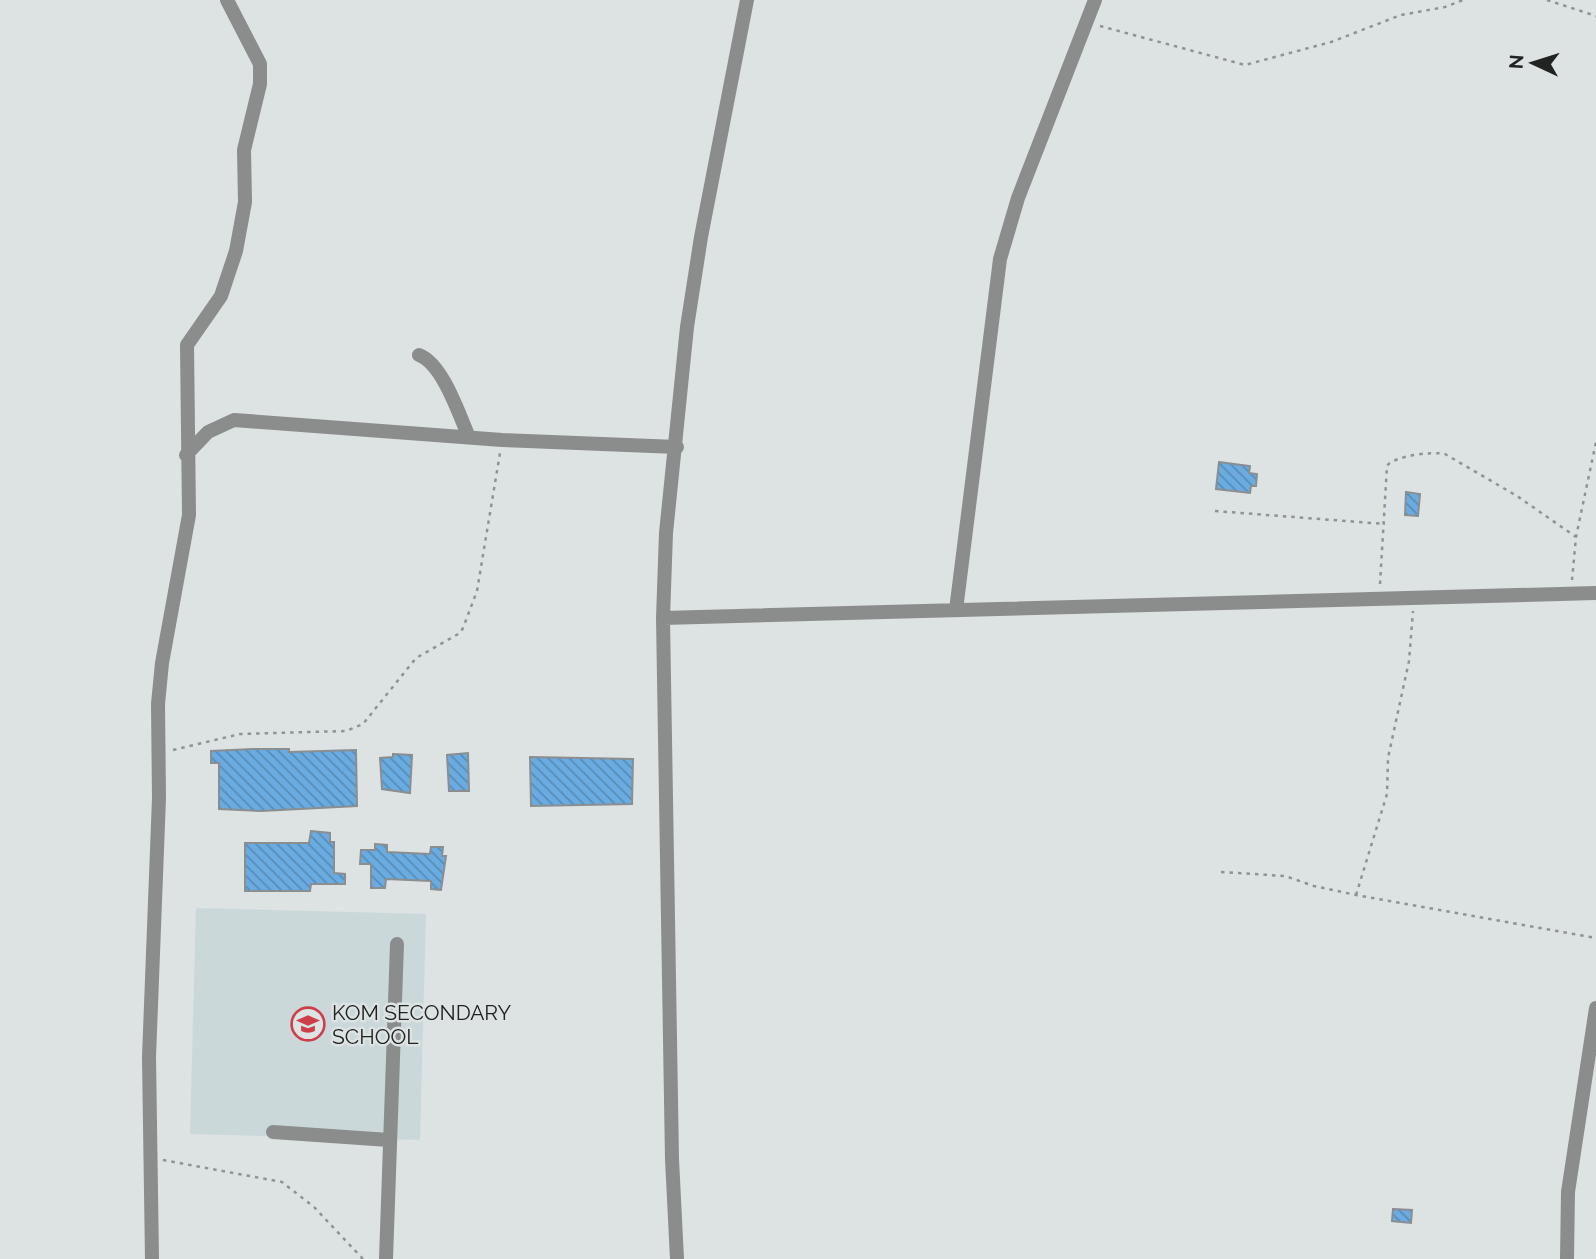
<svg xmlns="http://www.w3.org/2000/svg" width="1596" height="1259" font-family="Raleway,sans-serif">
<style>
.built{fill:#cbd8da}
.building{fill:url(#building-back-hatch);stroke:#8b8e90;stroke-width:2}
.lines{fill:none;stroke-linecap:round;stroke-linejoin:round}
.path{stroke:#8f9394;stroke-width:2.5;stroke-dasharray:3.5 5;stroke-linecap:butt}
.minor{stroke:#8b8d8c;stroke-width:14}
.labels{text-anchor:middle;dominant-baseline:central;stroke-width:5;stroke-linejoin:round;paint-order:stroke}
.poi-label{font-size:21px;fill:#212323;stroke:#dde2e3;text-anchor:start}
</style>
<defs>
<pattern id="building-back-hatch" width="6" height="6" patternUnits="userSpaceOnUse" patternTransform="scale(1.75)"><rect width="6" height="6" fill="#6aace1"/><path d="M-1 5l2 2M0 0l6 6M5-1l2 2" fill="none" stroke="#578cb6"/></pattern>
</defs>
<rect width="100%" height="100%" fill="#dde2e3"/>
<path class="built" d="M196,908L426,914L420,1140L190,1134Z"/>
<path class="building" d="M1219,462L1250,466L1249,473L1257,474L1256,486H1251L1250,493L1216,489Z
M1406,492L1420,494L1418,516L1405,515Z
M253,749H289V752L356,750L357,806L261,811L219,809V763H211V751Z
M468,753L469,791H449L447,755Z
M393,754L412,755L410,793L382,789L380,758L393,757Z
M530,757L633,759L632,804L531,806Z
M311,831L330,833V842H334V873L345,874V884H311L310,891H245V843H309Z
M375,844L387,845V852L430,854L431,847H443L442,856H446L441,890L431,889V881L386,879L385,888H371V864H360L361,850H375Z
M1393,1209L1412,1210L1411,1223L1392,1221Z"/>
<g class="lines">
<path class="path" d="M1547,0L1596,16
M1100,26L1245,65L1331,42L1401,15L1445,7L1463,0
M1215,511L1385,524
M1572,580L1576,537L1596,442
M1380,584L1387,466C1393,456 1433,451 1445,454L1517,496L1576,537
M173,750L240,734L346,731L363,724L416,658L460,633L463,628L477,591L500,453
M1221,872L1285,876L1314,886L1356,895L1596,938
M1356,895L1387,794L1388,758L1409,661L1413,611
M163,1160L282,1182L314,1207L363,1259"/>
<path class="minor" d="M419,355C443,364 459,415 469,437
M186,455L208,432L234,420L502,440L677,447
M956,610L1000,259L1018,198L1095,0
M663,618L1596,593
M273,1132L389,1140
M152,1259L149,1057L159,798L158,704L162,663L189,515L187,345L221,296L236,251L245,202L244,150L260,84V64L227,0
M386,1259L397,944
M677,1259L672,1159L663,618L666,533L687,327L701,237L747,0
M1567,1259L1568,1192L1596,1008"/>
</g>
<defs>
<symbol id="school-ring" viewBox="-11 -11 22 22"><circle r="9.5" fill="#dde2e3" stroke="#ce3e4a" stroke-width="1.5"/><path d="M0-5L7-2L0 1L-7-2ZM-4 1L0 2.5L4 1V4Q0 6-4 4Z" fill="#ce3e4a"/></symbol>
</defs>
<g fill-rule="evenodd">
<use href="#school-ring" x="289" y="1005" width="38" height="38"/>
</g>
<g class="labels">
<g class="poi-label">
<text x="332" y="1012">KOM SECONDARY<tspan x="332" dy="24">SCHOOL</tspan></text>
</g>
</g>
<g transform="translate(1533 63) rotate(274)" stroke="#dde2e3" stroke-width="5" paint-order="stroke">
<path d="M0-5L12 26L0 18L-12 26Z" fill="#212323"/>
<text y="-10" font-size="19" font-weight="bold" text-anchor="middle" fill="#212323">N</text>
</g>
</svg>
